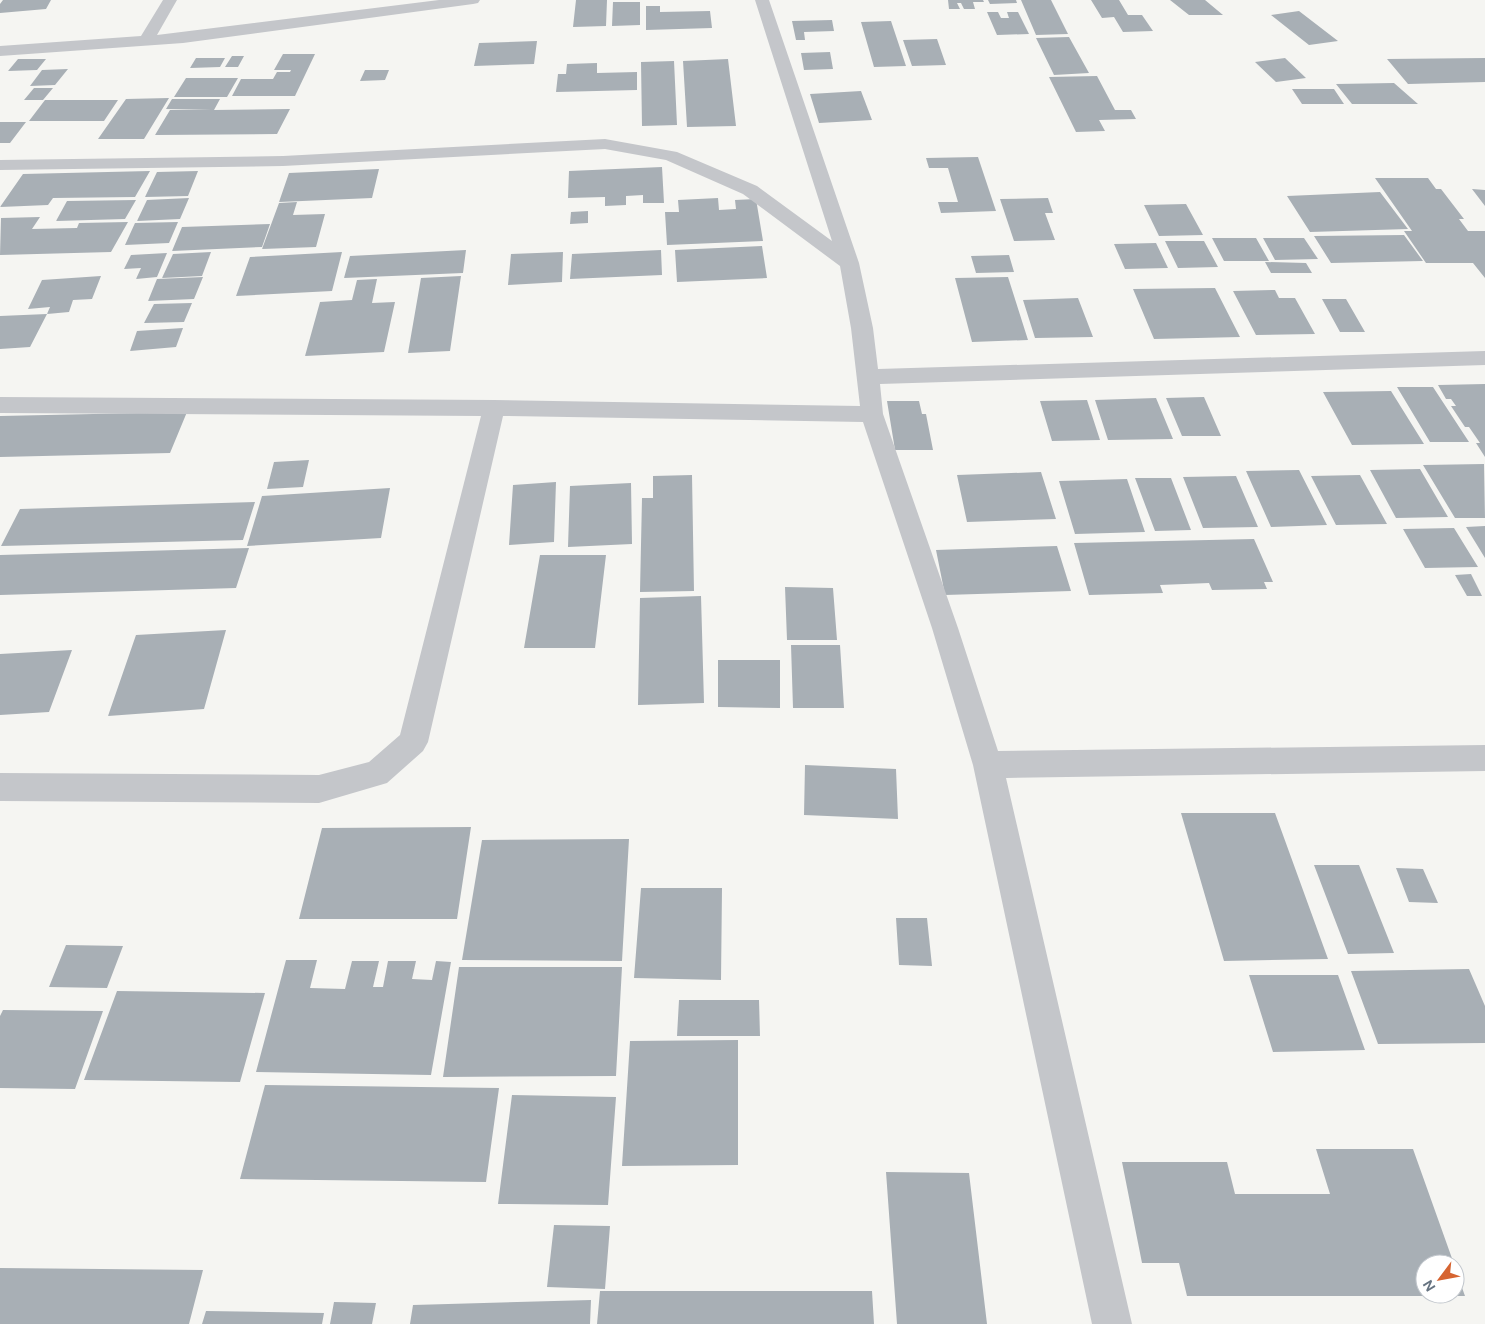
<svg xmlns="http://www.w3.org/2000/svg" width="1485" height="1324" font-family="'DM Sans',sans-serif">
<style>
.building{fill:#a8afb5}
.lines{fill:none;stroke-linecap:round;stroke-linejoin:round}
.minor{fill:#c4c6ca;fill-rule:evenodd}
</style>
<rect width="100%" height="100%" fill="#f5f5f2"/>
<path class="building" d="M3,0H51L46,9L0,13V4Z
M576,0H607L606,26L573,27Z
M948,0H983L984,2H973L975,9H964L961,3H957L960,9H949Z
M988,0H1016L1017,3L990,4Z
M1021,0H1051L1068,34L1036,35Z
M1091,0H1119L1128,15H1142L1153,31L1123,32L1114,17L1102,18Z
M1170,0H1205L1223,15H1189Z
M613,2H640V25L612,26Z
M646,6H660V12L710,11L712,28L646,30Z
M1299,11L1338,41L1309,45L1271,15Z
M987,12H998L1001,18H1009L1007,12H1018L1029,34L997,35Z
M832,20L834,31L804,32L805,40H796L792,21Z
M891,21L906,66L874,67L861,22Z
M1069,37L1089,73L1054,75L1036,38Z
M937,39L946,65L912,66L903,40Z
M537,41L534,64L474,66L479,43Z
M830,52L833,69L804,70L801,53Z
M283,54H315L295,96H232L241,79H273L277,72H290L291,70H274Z
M232,56H244L238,67H225Z
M196,58H225L220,67L190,68Z
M1285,58L1306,78L1276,82L1255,62Z
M1485,58V82L1408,84L1387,59Z
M18,59H46L37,70L8,71Z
M728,59L736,126L687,127L683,61Z
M674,61L677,125L642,126L641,62Z
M597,63V73L637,72V90L556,92L558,74H566L567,64Z
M68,69L55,85L30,86L42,70Z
M365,70H389L385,80L360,81Z
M1097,76L1115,110H1131L1136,119L1099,120L1105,131L1076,132L1049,77Z
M186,78H238L227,97H174Z
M1394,83L1418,104H1352L1336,84Z
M34,88H53L43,100H24Z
M1292,89H1334L1344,104H1302Z
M861,91L872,120L819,123L810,94Z
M169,98L144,139H98L126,99Z
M172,99H220L214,110L290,109L277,134L155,135L170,110H212L166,109Z
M45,100H118L104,121H29Z
M0,122H26L10,143H0Z
M978,157L996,211L941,213L938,202H958L948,168H929L926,158Z
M662,167L664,203H643V195L626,196V205L605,206V197L568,198L569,171Z
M379,169L372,198L279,202L289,173Z
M150,171L135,197L53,198L48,205L0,207L23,174Z
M198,171L188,196L145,197L157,172Z
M1375,178H1428L1436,189H1441L1464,219H1459L1468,231H1485V278L1473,263H1426L1404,231H1412Z
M1472,189L1485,190V206Z
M1380,192L1408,229L1310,232L1287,196Z
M189,198L180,219L137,221L147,200Z
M718,198L719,210L736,209L735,200L756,199L763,241L667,245L665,212H679L678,200Z
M1048,198L1053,213H1045L1055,240L1014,241L1000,199Z
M136,200L125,219L56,221L67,201Z
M297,202L293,215L325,214L316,247L262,249L279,203Z
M1186,204L1203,235L1159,236L1144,205Z
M588,211V223L570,224L571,212Z
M40,217L32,229L77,228L79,223L128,222L111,252L0,255L1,218Z
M178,222L169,243L125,245L135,223Z
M270,224L262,247L172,251L182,227Z
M1404,235L1423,261L1331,263L1314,236Z
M1212,238H1256L1269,261H1224Z
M1263,238H1304L1318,259L1275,260Z
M1165,241H1204L1218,267L1178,268Z
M1156,243L1168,268L1125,269L1114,244Z
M762,246L767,278L677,282L675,250Z
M466,250L463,273L344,278L350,256Z
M661,250L662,275L570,279L572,254Z
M211,252L202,276L162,278L173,254Z
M342,252L332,291L236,296L250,257Z
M563,252L562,282L508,285L511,254Z
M167,253L157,277L136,279L141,268L124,269L131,255Z
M1009,255L1014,272L976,273L971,256Z
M1265,262L1306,263L1312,273H1271Z
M101,276L92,299L73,300L69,312L47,314L50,307L28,309L42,280Z
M461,276L450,351L408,353L421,278Z
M203,277L194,299L148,301L157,279Z
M1008,277L1028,340L972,342L955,278Z
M377,279L372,303L395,302L384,352L305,356L320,302L352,300L357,280Z
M1215,288L1240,337L1154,339L1133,289Z
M1275,290L1279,298H1295L1315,334L1256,335L1233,291Z
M1078,298L1093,337L1035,338L1023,300Z
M1322,299H1346L1365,332H1340Z
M192,303L184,322L144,323L154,304Z
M47,314L30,347L0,349V316Z
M183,328L176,347L130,351L137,331Z
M1485,384V457L1476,443H1480L1469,427H1465L1451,406H1456L1451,399H1446L1438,385Z
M1397,387H1433L1469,442H1430Z
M1391,391L1424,444L1352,445L1323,392Z
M1204,397L1221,436H1182L1166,398Z
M1156,398L1173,439L1108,440L1095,400Z
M1087,400L1100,440L1052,441L1040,401Z
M887,401H919L922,414H926L933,450H895Z
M187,412L170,453L0,457V416Z
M309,460L303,487L267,489L274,462Z
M1484,464L1485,518H1455L1423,465Z
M1420,469L1448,517L1396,518L1370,470Z
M1299,470L1327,525L1271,527L1246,471Z
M1041,472L1056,519L967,522L957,475Z
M692,475L694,591L640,592L642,498H653V476Z
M1360,475L1387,524L1336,525L1311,476Z
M1236,476L1258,527L1203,528L1183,477Z
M1135,478H1171L1191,530L1155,531Z
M1127,479L1145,532L1075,534L1059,481Z
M556,482L554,542L509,545L513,485Z
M631,483L632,544L568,547L570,486Z
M390,488L381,538L247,546L262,496Z
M255,502L243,540L1,546L20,509Z
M1485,526V558L1466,527Z
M1454,528L1478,567L1425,568L1403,529Z
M1254,539L1273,582H1264L1267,589L1212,590L1209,583L1160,585L1163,593L1089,595L1074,543Z
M1057,546L1071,591L945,595L936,550Z
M249,548L236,588L0,595V555Z
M540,555H606L595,648H524Z
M1471,574L1482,596H1467L1455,575Z
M785,587L833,588L837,640H787Z
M701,596L704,703L638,705L640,598Z
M226,630L204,709L108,716L136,635Z
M791,645H840L844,708H793Z
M72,650L49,712L0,715V654Z
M718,660H780V708L718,707Z
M805,765L896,769L898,819L804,815Z
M1181,813H1275L1328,959L1224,961Z
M471,827L457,919H299L322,828Z
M629,839L622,961L462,960L482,840Z
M1314,865H1359L1394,953L1348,954Z
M1396,868L1423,869L1438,903L1409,902Z
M641,888H722L721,980L634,978Z
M896,918H927L932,966L899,965Z
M66,945L123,946L107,988L49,987Z
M286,960H317L310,988L345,989L352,961H379L373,987H383L388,961H416L412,979L432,980L436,961L451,962L431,1075L256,1072Z
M459,967H622L616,1076L443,1077Z
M1469,969L1485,1006V1043L1378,1044L1351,971Z
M1249,975H1338L1365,1050L1273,1052Z
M117,991L265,993L240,1082L84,1080Z
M679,1000H759L760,1036H677Z
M3,1010L103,1011L75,1089L0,1088V1016Z
M738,1040V1165L622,1166L630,1041Z
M265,1085L499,1088L486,1182L240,1179Z
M512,1095L616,1097L608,1205L498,1204Z
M1316,1149H1413L1454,1264H1425V1294H1442V1296H1187L1179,1263H1142L1122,1162H1227L1235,1194H1330Z
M886,1172L969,1173L987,1324H897Z
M554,1225L610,1226L605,1289L547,1287Z
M0,1268L203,1270L189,1324H0Z
M1455,1268L1465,1296H1455Z
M600,1291H872L874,1324H597Z
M591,1300L590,1324H410L413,1305Z
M334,1302L376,1303L372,1324H330Z
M206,1311L324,1313L322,1324H202Z"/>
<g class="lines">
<path class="minor" d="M163,0H177L157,35L439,0H480L478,3L473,4L183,43L0,56V46L141,36Z
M755,0H769L859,263L873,328L878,369L1485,351V365L880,384L883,414L958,628L998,751L1485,745V771L1006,778L1132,1324H1092L973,765L932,628L863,422L503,416L428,742L423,751L387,783L319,803L0,801V773L319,775L369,762L400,735L481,416L0,413V397L494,400L860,406L851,328L840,266L743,194L666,160L605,149L283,166L0,170V160L283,156L605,139L677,152L757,186L832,241Z"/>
</g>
<g transform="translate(1440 1279) rotate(238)"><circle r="24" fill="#ffffff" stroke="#c2c7cd"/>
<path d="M0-4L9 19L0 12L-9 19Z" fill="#d66431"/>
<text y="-8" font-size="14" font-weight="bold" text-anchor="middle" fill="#667381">N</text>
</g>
</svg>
